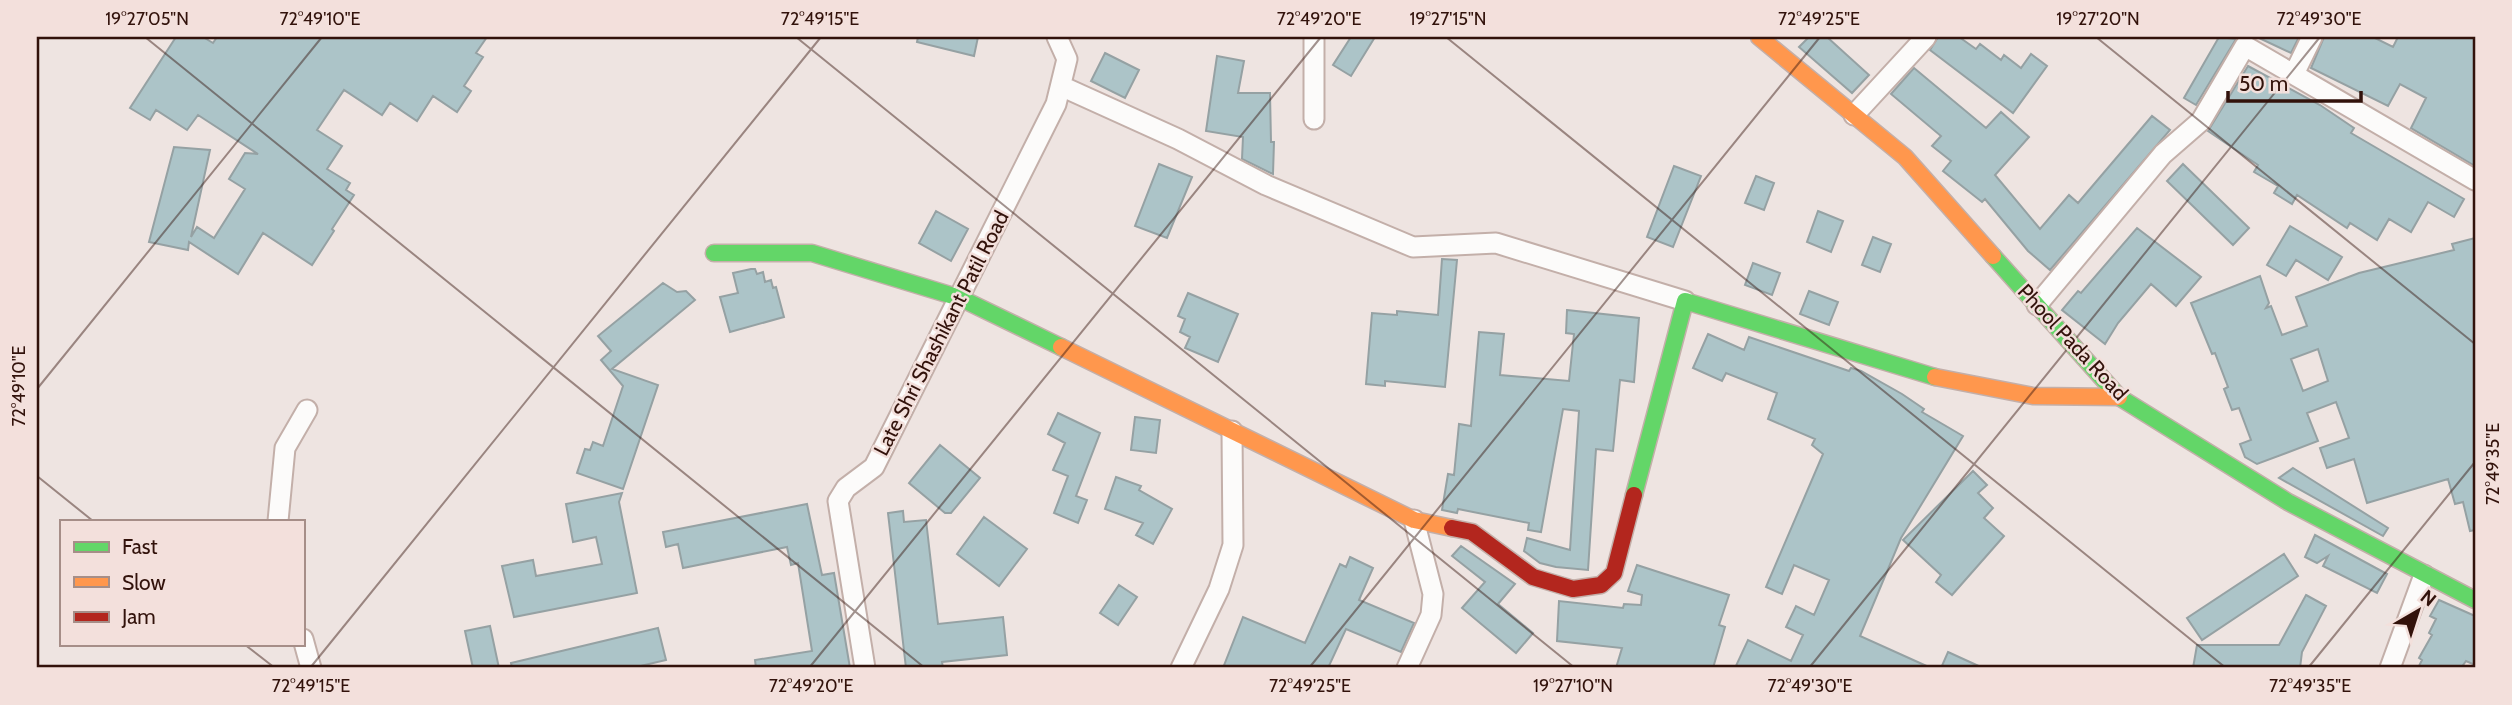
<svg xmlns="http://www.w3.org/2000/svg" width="2512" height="705" font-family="Cabin,sans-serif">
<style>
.building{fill:#acc4c8;stroke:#95a1a3;stroke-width:2;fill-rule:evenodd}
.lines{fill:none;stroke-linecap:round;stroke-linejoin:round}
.street-casing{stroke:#c3afa9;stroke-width:23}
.fast-casing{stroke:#c3afa9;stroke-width:19}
.slow-casing{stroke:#c3afa9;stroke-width:19}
.jam-casing{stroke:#c3afa9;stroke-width:19}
.street{stroke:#fcfbfa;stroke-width:19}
.fast{stroke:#63d668;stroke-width:16}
.slow{stroke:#ff974d;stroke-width:16}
.jam{stroke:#b3261e;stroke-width:16}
.ticks{fill:none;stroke:#32120b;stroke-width:2;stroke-opacity:0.45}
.labels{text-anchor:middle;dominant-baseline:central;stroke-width:5;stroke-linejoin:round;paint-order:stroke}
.street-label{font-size:21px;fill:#32120b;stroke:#f3e0dc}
.neatline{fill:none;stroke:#32120b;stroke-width:2.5}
.ticks-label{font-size:18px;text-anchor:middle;fill:#32120b}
</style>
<rect width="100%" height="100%" fill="#eee4e1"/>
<path class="building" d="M176,37H203L213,43L217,37H487L476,53L483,57L464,86L471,91L457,112L433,96L417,121L390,103L382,115L344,90L317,130L342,146L327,169L350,183L346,190L354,195L332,229L334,231L312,265L263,233L238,274L189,242L188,250L149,242L174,147L210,150L191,237L197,227L214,238L245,189L229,179L245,153L258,154L198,115L187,130L156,110L150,120L130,108Z
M918,37H978L974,56L917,42Z
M1351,37H1375L1351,76L1333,65Z
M1809,37H1827L1869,75L1852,93L1799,47Z
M1938,37H1959L1976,49L1980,44L2001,60L2004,55L2021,68L2031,54L2047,66L2013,113L1930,50Z
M2219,37L2236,39L2196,105L2184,98Z
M2257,37H2299L2291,53Z
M2324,37H2373L2393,47L2398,37H2475V166L2411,128L2426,98L2400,84L2388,106L2311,68Z
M1105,53L1139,70L1125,98L1091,81Z
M1217,56L1244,61L1238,93H1270L1271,142H1274L1273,174L1242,159L1243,137L1206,131Z
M2248,66L2320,105L2354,128L2351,133L2464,199L2454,217L2428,202L2411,232L2389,219L2377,240L2350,223L2347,228L2297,195L2292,204L2274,193L2278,186L2254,172L2258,165L2208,131Z
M1914,68L1986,128L2001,112L2029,137L1995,175L2040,229L2069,195L2078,203L2152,116L2170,130L2050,270L2028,251L1985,199L1982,202L1943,171L1951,161L1932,146L1941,136L1891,94Z
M1159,164L1192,177L1167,238L1135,226Z
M2183,164L2249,228L2233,245L2167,181Z
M1674,166L1701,176L1673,247L1647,237Z
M1756,176L1774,183L1764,210L1745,203Z
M936,211L968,229L951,261L919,243Z
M1818,211L1843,221L1831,252L1807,242Z
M2290,226L2342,257L2328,280L2296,260L2286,276L2267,265Z
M2137,228L2201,277L2176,306L2151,284L2118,323L2105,344L2062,310L2078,291L2081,293Z
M1873,237L1891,244L1880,272L1862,265Z
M2475,238V530L2470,531L2463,502L2455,504L2448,479L2367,503L2354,459L2327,468L2320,448L2349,438L2336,402L2307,413L2318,441L2257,464L2245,457L2240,444L2251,440L2239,408L2232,410L2224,389L2228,387L2215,353L2212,354L2191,303L2260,276L2269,303L2266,308L2271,306L2282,335L2307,326L2296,297L2359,273L2454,250L2452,244ZM2318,349L2328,381L2303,391L2291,359Z
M1442,259L1457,260L1445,387L1385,381V386L1366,384L1372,313L1397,315V311L1438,315Z
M1753,263L1780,273L1772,295L1745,285Z
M751,269H755L757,274L763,272L765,282L771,280L773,288L776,287L784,317L730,332L720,297L738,293L733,273Z
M663,283L677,292L686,291L695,300L612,369L658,385L623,489L577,473L585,449L590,450L593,442L603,446L623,386L601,360L611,351L598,336Z
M1809,291L1838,302L1829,325L1800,314Z
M1188,293L1238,314L1218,362L1185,348L1190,337L1180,332L1185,319L1178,316Z
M1567,310L1639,318L1634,382L1620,380L1613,451L1596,449L1588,570L1556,567L1540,563L1524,551L1527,538L1570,550L1579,411L1563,409L1541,532L1528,530L1529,523L1458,509L1457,513L1442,510L1448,474L1454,475L1459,424L1471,426L1479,332L1504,334L1500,375L1569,381L1574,334L1566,333Z
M1708,334L1744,350L1749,337L1849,371L1851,368L1861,371L1902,394L1924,409L1922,412L1963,436L1901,538L1860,636L1931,668H1735L1748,640L1791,661L1803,635L1786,627L1796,606L1814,615L1829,580L1794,565L1782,594L1766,587L1823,454L1812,445L1815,439L1768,419L1777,393L1726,373L1722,381L1693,368Z
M1058,413L1100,433L1076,496L1087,500L1078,523L1054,513L1068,476L1053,470L1065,443L1048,434Z
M1135,417L1160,420L1156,453L1131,450Z
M940,445L980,478L951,513H945L909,483Z
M2293,468L2388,528L2383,536L2279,478Z
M1973,471L1987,485L1978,493L1993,508L1984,518L2004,536L1952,595L1936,582L1941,575L1903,540Z
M1116,477L1141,486L1139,490L1172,509L1153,544L1136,535L1143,523L1105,509Z
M622,493L619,502L637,593L514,617L502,566L533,560L536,576L602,564L596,537L573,542L566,504Z
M807,504L822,575L834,573L850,668H756L755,660L812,651L798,563L791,565L787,547L683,568L678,544L666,547L663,532Z
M903,511L904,522L926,520L938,624L1003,617L1007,655L942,662L943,668H906L888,513Z
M984,517L1027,549L999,586L957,554Z
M2315,535L2387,574L2377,593L2323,566L2328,556L2317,563L2305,557Z
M1461,546L1515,584L1498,604L1533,633L1516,653L1462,608L1485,582L1452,556Z
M2284,554L2298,576L2202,640L2187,618Z
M1350,557L1373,568L1359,600L1414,623L1401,652L1346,629L1328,668H1223L1243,617L1305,643L1340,564L1346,567Z
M1637,565L1729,595L1719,625L1725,627L1713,668H1616L1622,648L1557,641L1559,601L1623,608L1624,604L1641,605L1642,595L1628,591Z
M1119,585L1137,597L1118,625L1100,613Z
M2306,595L2326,606L2302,652L2300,668H2193L2197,645H2279Z
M2439,600L2475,616V665L2466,661L2461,668H2418L2422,660L2419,658L2432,635L2429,633L2436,619L2430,616Z
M490,626L499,668H473L465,631Z
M658,628L666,660L632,668H512L511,663Z
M1948,652L1983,668H1941Z"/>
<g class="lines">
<defs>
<path id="street" d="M1314,37V119
M2294,74L2312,37
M1061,86L1178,139L1266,185L1413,247L1496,243L1685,301
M1854,115L1926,37
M2037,305L2163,154L2201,121L2245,46L2475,180
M278,521L285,448L307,410
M303,639L311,668
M865,668L838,501L846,488L874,467L1056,104L1067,59L1057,37
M1181,668L1219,589L1233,545L1232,431
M1407,668L1431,615L1433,594L1414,520
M2390,668L2424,575"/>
<path id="fast" d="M714,253H812L960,298L1061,347
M1993,256L2119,397L2288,502L2475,600
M1634,495L1685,301L1935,377"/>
<path id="slow" d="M1759,37L1905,157L1993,256
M1061,347L1414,520L1452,528
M1935,377L2033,396L2119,397"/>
<path id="jam" d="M1452,528L1472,532L1533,577L1573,589L1601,585L1614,573L1634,495"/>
</defs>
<use href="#street" class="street-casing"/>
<use href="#fast" class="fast-casing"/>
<use href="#slow" class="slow-casing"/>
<use href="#jam" class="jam-casing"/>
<use href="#street" class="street"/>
<use href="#fast" class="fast"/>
<use href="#slow" class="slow"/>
<use href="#jam" class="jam"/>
</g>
<path class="ticks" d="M145,37L925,668M796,37L1575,668M1446,37L2226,668M2096,37L2475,344M37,389L322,37M37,476L93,521M244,644L275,668M310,668L821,37M809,668L1321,37M1309,668L1820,37M1809,668L2320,37M2308,668L2475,462"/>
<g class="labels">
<g class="street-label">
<text transform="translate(941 333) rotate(-63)">Late Shri Shashikant Patil Road</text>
<text transform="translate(2073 342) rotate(47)">Phool Pada Road</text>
</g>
</g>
<rect width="2512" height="705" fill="none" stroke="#f3e0dc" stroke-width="77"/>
<rect x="60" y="520" width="245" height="126" fill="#f3e0dc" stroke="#a68e88" stroke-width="2"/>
<rect x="74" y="542" width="35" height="10" fill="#63d668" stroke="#a68e88" stroke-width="2"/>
<text x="122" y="554" font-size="21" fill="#32120b">Fast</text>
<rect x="74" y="577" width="35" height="10" fill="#ff974d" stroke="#a68e88" stroke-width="2"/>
<text x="122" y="590" font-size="21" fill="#32120b">Slow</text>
<rect x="74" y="612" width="35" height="10" fill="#b3261e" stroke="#a68e88" stroke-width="2"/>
<text x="122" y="624" font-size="21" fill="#32120b">Jam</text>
<g transform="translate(2418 611) rotate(39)" stroke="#f3e0dc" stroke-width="5" paint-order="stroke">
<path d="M0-5L12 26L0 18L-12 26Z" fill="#32120b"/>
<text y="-10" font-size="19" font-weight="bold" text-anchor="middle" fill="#32120b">N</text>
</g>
<path d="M2228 91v10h133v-10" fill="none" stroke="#32120b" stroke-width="3.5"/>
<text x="2239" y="91" font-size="21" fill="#32120b" stroke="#f3e0dc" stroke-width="5" paint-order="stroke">50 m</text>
<rect x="38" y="38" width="2436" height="628" class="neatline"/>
<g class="ticks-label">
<text x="147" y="25">19°27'05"N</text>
<text x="320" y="25">72°49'10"E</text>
<text x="820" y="25">72°49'15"E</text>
<text x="1319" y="25">72°49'20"E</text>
<text x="1448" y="25">19°27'15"N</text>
<text x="1819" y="25">72°49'25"E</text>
<text x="2098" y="25">19°27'20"N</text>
<text x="2319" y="25">72°49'30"E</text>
<text transform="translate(19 386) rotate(-90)" y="6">72°49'10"E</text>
<text transform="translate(2493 464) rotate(-90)" y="6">72°49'35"E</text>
<text x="311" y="692">72°49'15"E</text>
<text x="811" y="692">72°49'20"E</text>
<text x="1310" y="692">72°49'25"E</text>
<text x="1573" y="692">19°27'10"N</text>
<text x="1810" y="692">72°49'30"E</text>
<text x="2310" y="692">72°49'35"E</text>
</g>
</svg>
